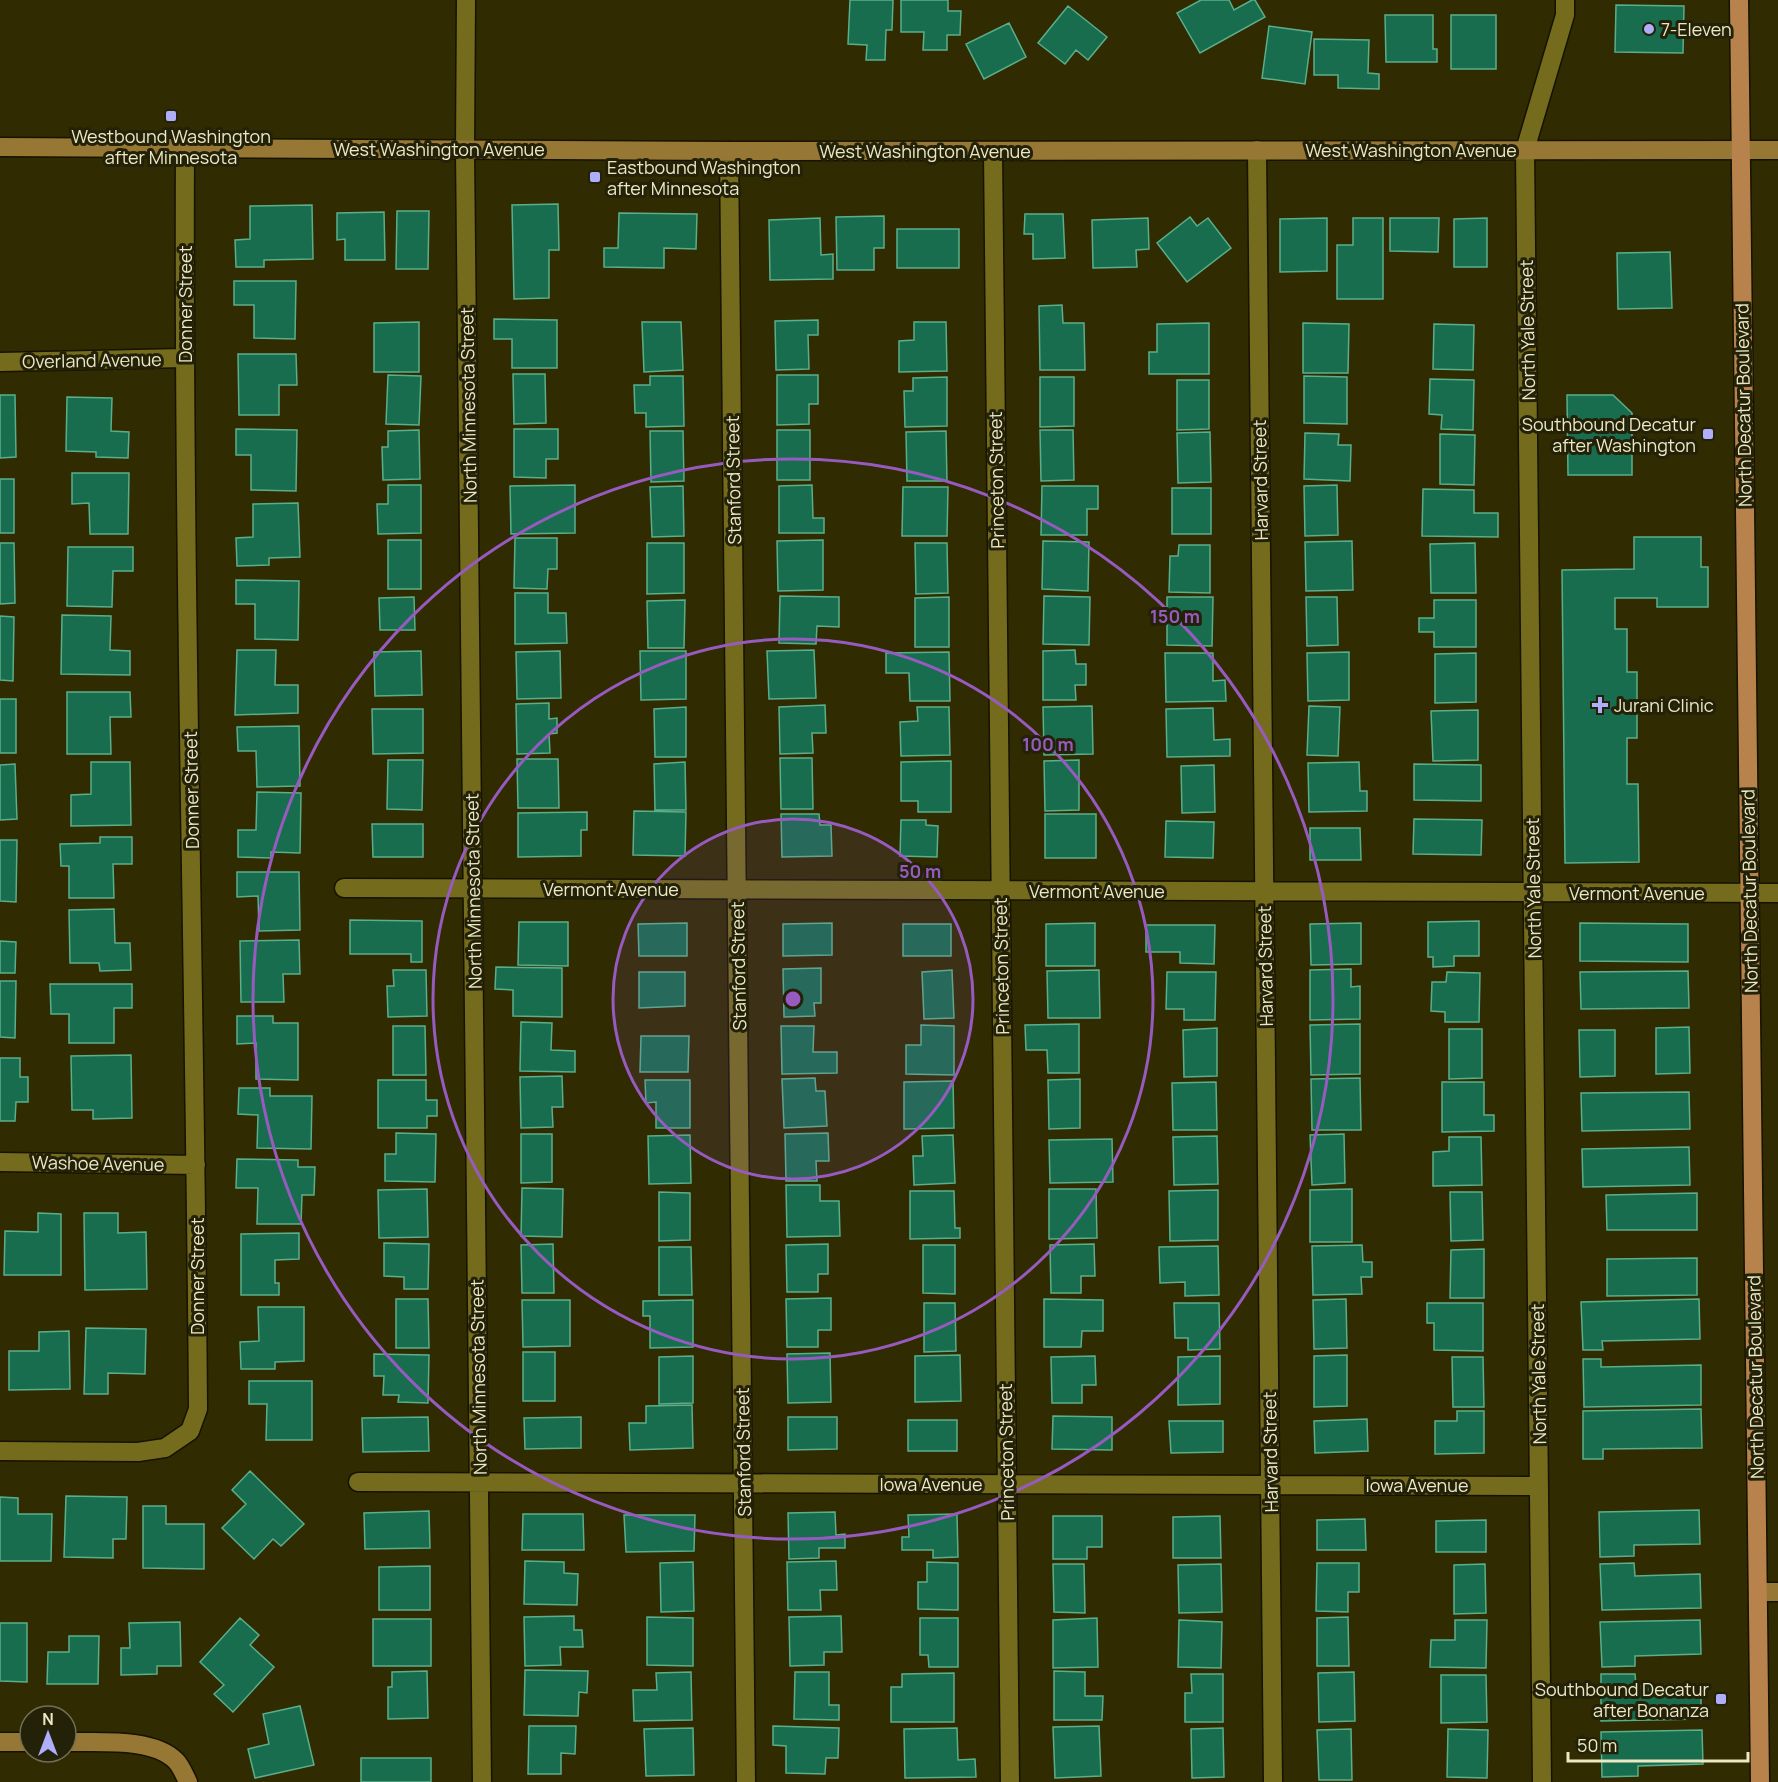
<svg xmlns="http://www.w3.org/2000/svg" width="1778" height="1782" font-family="Manrope,sans-serif">
<style>
.building{fill:#186d4e;stroke:#5bae8a;stroke-width:1.5}
.lines{fill:none;stroke-linecap:round;stroke-linejoin:round}
.street-casing{stroke:#161300;stroke-width:21}
.secondary-casing{stroke:#161300;stroke-width:21}
.primary-casing{stroke:#161300;stroke-width:21}
.street{stroke:#746c1c;stroke-width:18}
.secondary{stroke:#967734;stroke-width:18}
.primary{stroke:#b8824d;stroke-width:18}
.ring{fill:none;stroke:#975bc0;stroke-width:3}
.poi-dot{fill:#aeaefa;stroke:#242109;stroke-width:2}
.labels{text-anchor:middle;dominant-baseline:central;stroke-width:6;stroke-linejoin:round;paint-order:stroke}
.poi-label{font-size:18px;fill:#ebe8c3;stroke:#242109;text-anchor:start}
.street-label{font-size:18px;fill:#ebe8c3;stroke:#242109}
.centre{fill:#975bc0;stroke:#242109;stroke-width:3}
.ring-label{font-size:18px;text-anchor:middle;font-weight:bold;fill:#975bc0;stroke:#242109;stroke-width:6;stroke-linejoin:round;paint-order:stroke}
</style>
<rect width="100%" height="100%" fill="#302b01"/>
<path class="building" d="M850,0H893L892,30H886L885,60H866L867,45L848,44Z
M901,0H948V11H961L960,35H947V50H923L924,32H901Z
M1201,0H1229L1234,10L1252,0H1255L1265,17L1200,53L1177,13Z
M1616,5L1684,6L1683,53L1615,52Z
M1068,6L1107,37L1088,60L1076,50L1065,64L1038,43Z
M1385,15H1433V49H1437V62H1386Z
M1451,15H1496V69H1451Z
M1009,23L1026,57L984,79L966,44Z
M1269,26L1312,32L1305,84L1262,78Z
M1314,39L1369,40L1368,73L1379,74V89L1338,88V75H1314Z
M558,204L559,250H549V298L514,299L512,205Z
M312,205L313,259L264,260V267H236L235,240L250,239V206Z
M397,211H429L428,269H396Z
M384,212L385,260H345V239L337,240V213Z
M619,213L697,214L696,249L664,248V268L604,267V248H618Z
M1025,214H1063L1065,258L1033,259V234H1024Z
M884,216V248H874V270H837L836,217Z
M1190,217L1197,226L1208,218L1231,248L1187,282L1157,243Z
M820,218L821,255L833,254V279L770,280L769,220Z
M1148,218L1149,249L1136,250L1137,267L1093,268L1092,220Z
M1327,218V271L1280,272V219Z
M1353,218H1383V299H1337V245H1353Z
M1390,218H1439L1438,252L1390,251Z
M1487,218V267H1454V219Z
M897,229H959V268H897Z
M1670,252L1672,308L1618,309L1617,253Z
M234,281H296L295,339L254,338V305H234Z
M1062,305L1063,323H1084L1085,370H1040L1039,306Z
M494,319L557,320V368H512V339H494Z
M818,320V335H808L809,369L776,370L775,321Z
M419,322V372H374V323Z
M642,322H681L683,370L644,372Z
M914,322H946L947,371L899,372V341L914,340Z
M1209,323V374H1149V352H1157V324Z
M1303,323L1349,324L1348,373H1303Z
M1434,324L1474,325L1473,370L1433,369Z
M238,354H296L297,385H279V415H239Z
M513,374H545L546,423L514,424Z
M388,375L421,376L419,425L386,424Z
M777,375H818V404H809V424L777,425Z
M650,376H683L684,426L646,427V413H635L634,385H650Z
M1304,376L1347,377V424L1304,423Z
M947,377V426L905,427L904,391H913V378Z
M1040,377H1074V426L1040,427Z
M1430,379L1474,380L1473,430L1441,429L1442,415L1429,414Z
M1177,380H1209V429L1177,430Z
M0,395H15L16,457L0,458Z
M1567,395H1613L1632,413V475H1568Z
M67,397L112,398L111,431L129,432L128,458L96,457V452L66,451Z
M236,429L297,430L296,491L251,490V455H236Z
M514,429H558V459H546V478L514,477Z
M419,430L420,479L383,480L382,447H388V431Z
M777,430H810V480H777Z
M1040,430H1073L1074,480L1041,481Z
M650,431H683L684,481L651,482Z
M946,431L947,481H907L906,432Z
M1210,432L1211,482L1178,483L1177,433Z
M1305,433L1339,434L1338,445H1351L1350,481L1304,479Z
M1440,434L1475,435L1474,485L1440,484Z
M72,473H129L128,534H90L89,503L72,504Z
M0,479H14V533H0Z
M388,485H421V533L378,534L377,504H388Z
M575,485V533L511,534L510,486Z
M812,485L813,518H824V533H779V486Z
M1337,485L1338,535L1305,536L1304,486Z
M683,486L684,536L652,537L650,487Z
M1042,486H1098V509H1087V535H1041Z
M903,487H948L947,536H902Z
M1172,488H1211V534H1172Z
M1423,489L1474,490V513H1498V537L1422,536Z
M298,503L300,557L269,558V565L237,566L236,538L253,537V504Z
M1634,537H1701V567H1708V607H1657V598H1615V629H1627V672H1637V738H1627V784H1638L1639,862L1565,863L1562,570L1634,569Z
M515,538H557V569H548L547,589L514,588Z
M388,540H421V589H388Z
M823,540V590L778,591L777,541Z
M1043,541L1089,542L1088,591L1042,589Z
M1352,541L1353,590L1306,591L1305,542Z
M0,543H14L15,603L0,604Z
M647,543H684V593L647,594Z
M915,543H947L948,593L916,594Z
M1475,543L1476,593H1431L1430,544Z
M1179,545H1210V593L1169,592L1170,556H1178Z
M68,547H133V571H113L112,607L67,606Z
M236,580L299,581L298,640L255,639V604H236Z
M515,593H548V613H566L567,643L515,644Z
M780,596L839,597V627L817,626L816,644L779,643Z
M1044,596L1090,597L1089,645L1043,644Z
M414,597L415,630H380L379,598Z
M949,597V647H915V598Z
M1167,597H1213L1212,646L1167,645Z
M1306,597H1337L1338,645L1307,646Z
M685,600L684,648H648L647,601Z
M1434,600H1476V647H1434V632H1419V618H1434Z
M62,615L111,616L110,650L130,651V675L61,674Z
M0,616L14,617L13,681L0,680Z
M237,650H276L275,685H298V713L235,715Z
M814,650L816,698L769,699L767,651Z
M1075,650L1076,664H1086V685H1075L1076,700H1043V651Z
M421,651L422,695L375,696L374,652Z
M560,651L561,698L517,699L516,652Z
M640,651H686V699L641,700Z
M949,652L950,701H910L909,673H886V653Z
M1349,652V700L1308,701L1307,653Z
M1165,653H1213V681L1225,680L1226,701L1166,702Z
M1476,653V702L1435,703V654Z
M67,692H130L131,717H110L111,754H67Z
M0,699H16V753H0Z
M549,703V719L557,718V733L549,734L550,753L517,754L516,704Z
M825,705L826,733H812L813,753L780,754L779,707Z
M1092,706L1093,754L1044,755L1043,707Z
M1309,706L1340,707L1338,756L1307,755Z
M686,707V757H655L654,709Z
M917,707H949L950,755L901,756L900,722L918,721Z
M1213,708L1214,740L1230,739V756L1167,757L1166,709Z
M372,709H423V753L373,754Z
M1478,710V760L1433,761L1431,711Z
M299,726L300,786L257,787L256,751H238L237,727Z
M780,758H812L813,809H781Z
M517,759H558L559,808H518Z
M388,760H423L422,810L387,809Z
M1079,760V810L1045,811L1044,761Z
M951,761V812H918V801H901V762Z
M91,762H130L131,825L71,826V795L91,794Z
M685,762L686,810H655L654,764Z
M1359,762L1360,791H1367V811L1309,812L1308,763Z
M15,764L17,819L0,820V765Z
M1414,764L1481,765V801L1414,800Z
M1214,765L1215,812L1182,813L1181,766Z
M257,792L301,793L300,853L271,852V858L238,857V830H256Z
M634,811L686,812L685,856L633,855Z
M587,812V830H581V856L518,857V813Z
M781,814H819L820,825H831L832,856L782,857Z
M1045,814H1096V858H1045Z
M1414,819L1482,820L1481,855L1413,854Z
M901,820H926V825L938,826L937,857L900,856Z
M1166,821L1214,822L1213,858L1165,857Z
M372,824H423V857H373Z
M1310,828H1360L1361,860H1310Z
M100,837H132V864H113L114,898H69V866H61L60,844L100,843Z
M0,840H17L16,902L0,901Z
M237,872H299L300,930L259,931L258,896L237,897Z
M114,909L115,943H130L131,970L100,971L99,963H70L69,910Z
M350,920L422,921V962H411V954H350Z
M1479,921V956H1454V966L1433,967V957H1428V922Z
M519,922H568V966L518,965Z
M687,923V956H639L638,924Z
M832,923V955L783,956V924Z
M1095,923V966H1046V924Z
M1361,923V964L1311,965L1310,924Z
M1580,923L1688,924V962L1580,961Z
M903,924H951V956H903Z
M1146,925H1215L1214,964L1180,963V952H1146Z
M299,940L300,974H283L284,1002H241L240,941Z
M0,941L16,942L15,973H0Z
M496,967L562,968V1017L513,1016V990L495,989Z
M821,968V1003H814L815,1016L784,1017L783,969Z
M1351,969V987L1360,986V1019L1310,1020V970Z
M393,970H426L427,1016L388,1017L387,986H394Z
M952,970L954,1018L924,1019L922,972Z
M1099,970L1100,1018H1048L1047,971Z
M1688,971L1689,1008L1581,1009L1580,972Z
M639,972H685V1006L639,1008Z
M1167,972H1216L1215,1020H1184V1009H1166Z
M1447,972L1480,973L1479,1022H1445V1012L1431,1011L1432,982H1446Z
M0,981H16L15,1038L0,1037Z
M50,984H132V1008H114V1043H69V1014H51Z
M237,1016H273V1023H298V1080L256,1079V1043L237,1044Z
M521,1022L552,1023L551,1050L575,1051V1072L520,1071Z
M1079,1024V1073H1048L1047,1050H1026L1025,1025Z
M1360,1024V1074L1311,1075L1310,1025Z
M921,1025L954,1026V1075L906,1074V1045H921Z
M393,1026H425L426,1075H393Z
M781,1026H814L813,1052H837V1073L782,1074Z
M1689,1027L1690,1073L1656,1074V1028Z
M1217,1028V1076L1184,1077L1183,1030Z
M1449,1029H1482V1078L1449,1079Z
M1579,1030H1615V1076L1580,1077Z
M641,1036H689L688,1072H640Z
M131,1055L132,1118L93,1119V1110H72L71,1056Z
M0,1058H20V1077H28V1102H16L15,1121H0Z
M562,1076L563,1107H552L553,1127L521,1128L520,1077Z
M815,1078L816,1091H825L827,1126L784,1128L782,1079Z
M1360,1078L1361,1130H1312L1311,1079Z
M1080,1079V1128L1049,1129L1048,1080Z
M378,1080H426V1100H437V1116H427V1128H378Z
M645,1080H690V1128H656V1102L646,1103Z
M953,1081L954,1128L904,1129V1082Z
M1216,1082L1217,1130H1173L1172,1083Z
M1442,1082H1484V1115H1494V1131L1442,1132Z
M239,1088H270V1096H312L311,1149L257,1148L258,1115L238,1114Z
M1689,1092L1690,1129L1582,1131L1581,1093Z
M396,1133L436,1134L435,1182L385,1181V1154H396Z
M828,1133L829,1161H816L817,1181H786L785,1134Z
M521,1134H552V1182L521,1183Z
M1344,1134L1345,1183L1312,1185L1310,1135Z
M690,1135L691,1183L649,1184L648,1136Z
M953,1135L955,1183L914,1185L913,1156H923L922,1136Z
M1217,1136L1218,1184L1174,1185L1173,1137Z
M1449,1137H1481L1482,1185L1433,1186V1152L1449,1151Z
M1112,1139L1113,1182L1050,1183L1049,1140Z
M1689,1147L1690,1185L1583,1187L1582,1149Z
M237,1159L298,1160V1167H315L314,1195H302L301,1224H257L258,1188H236Z
M786,1185H820V1201H839L840,1236L787,1237Z
M522,1188L563,1189L562,1237L521,1236Z
M427,1189L428,1237L379,1238L378,1190Z
M1049,1189H1096L1097,1238L1049,1239Z
M1352,1189V1242H1310V1190Z
M1218,1190V1240L1170,1241L1169,1191Z
M910,1191H954L955,1228H960V1238L910,1239Z
M659,1192L690,1193V1240L659,1241Z
M1450,1192H1482L1483,1240L1451,1241Z
M1697,1193V1230H1607L1606,1195Z
M38,1213L61,1214V1275H4L5,1231L38,1232Z
M84,1213H118V1233L146,1232L147,1289L85,1290Z
M299,1233V1259L275,1260V1283H279V1295H241V1234Z
M384,1243L429,1244L428,1289H404V1277L384,1276Z
M553,1244L554,1293H522L521,1245Z
M828,1244V1274H818V1292H787L786,1245Z
M1094,1244L1095,1276H1081V1293H1051L1050,1245Z
M923,1245H955V1294L923,1293Z
M1362,1245L1363,1262H1372V1277H1361L1362,1294L1313,1295L1312,1246Z
M1218,1246L1219,1295L1185,1296V1282L1160,1283L1159,1247Z
M659,1247H691L692,1295H659Z
M1484,1249V1298H1450L1451,1250Z
M1697,1258V1295L1607,1296V1259Z
M831,1298V1330H818V1347H787L786,1299Z
M396,1299H428L429,1348H396Z
M1044,1299L1103,1300V1331H1082L1081,1347H1044Z
M1346,1299L1347,1348L1314,1349L1313,1300Z
M1699,1299L1700,1339L1602,1341L1603,1350H1583L1581,1302Z
M522,1300H570V1346L523,1347Z
M693,1300V1347L650,1348V1316H643V1301Z
M924,1303H955L956,1351L924,1352Z
M1174,1303H1219L1220,1349L1188,1350V1338H1175Z
M1427,1303H1483V1351L1434,1350V1323H1427Z
M258,1307H304V1361L275,1362V1369H241L240,1342L259,1341Z
M86,1328L146,1329L145,1374L108,1373V1394H84Z
M69,1331L70,1389L9,1390V1351H39V1332Z
M523,1352H555V1401H523Z
M830,1353L831,1402L788,1403L787,1354Z
M374,1354L429,1355L428,1403L398,1402L399,1395H383L384,1376H374Z
M960,1355L961,1401L915,1402V1356Z
M1347,1355V1406L1314,1407V1356Z
M693,1356V1403L659,1404V1357Z
M1095,1356L1096,1385H1082V1403H1052L1051,1357Z
M1220,1356V1404L1178,1405V1357Z
M1452,1357H1483L1484,1407H1453Z
M1583,1359H1601V1367L1701,1365V1405L1584,1407Z
M249,1381H312V1440H266L267,1404H249Z
M692,1405L693,1448L630,1450L629,1423H646V1406Z
M1701,1409L1702,1448L1603,1449V1459H1583V1411Z
M1457,1411H1484V1453L1435,1454V1421H1457Z
M1053,1416L1112,1417V1450L1052,1449Z
M428,1417L429,1451L363,1452L362,1418Z
M581,1417V1448L525,1449L524,1418Z
M788,1417H837V1449L788,1450Z
M1367,1419L1368,1451L1315,1453L1314,1421Z
M908,1420H957V1451H908Z
M1169,1421H1223V1452L1171,1453Z
M250,1471L304,1524L281,1546L273,1539L254,1559L222,1528L246,1504L232,1490Z
M66,1496L127,1497L126,1539H113V1558L64,1557Z
M0,1497L18,1498V1514H52L51,1561H0Z
M143,1506H166V1524H204V1569L143,1568Z
M1699,1510L1700,1544L1634,1545V1556L1600,1557L1599,1512Z
M429,1511L430,1548L365,1549L364,1513Z
M835,1512L836,1535L845,1534V1548H819V1558L789,1559L788,1513Z
M523,1514H583L584,1550H522Z
M957,1514L958,1557L933,1558V1550H902V1537H909L908,1515Z
M624,1515H695L694,1551L626,1552Z
M1053,1516H1102V1547H1087V1559H1053Z
M1220,1516L1221,1558H1173V1517Z
M1365,1519L1366,1550H1317V1520Z
M1486,1520V1552H1436V1521Z
M525,1561L564,1562V1573L578,1574L577,1605L524,1604Z
M836,1561L837,1590H820L821,1610H788L787,1562Z
M693,1562L694,1611L661,1612L660,1563Z
M927,1562L958,1563V1610L918,1609V1582H927Z
M1317,1563H1359V1592H1348V1612L1316,1611Z
M1634,1563L1635,1576L1700,1574L1701,1608L1602,1610L1600,1564Z
M1053,1564H1084L1085,1613L1054,1612Z
M1221,1564L1222,1612L1179,1613L1178,1565Z
M1485,1564L1486,1613L1454,1614V1565Z
M430,1566V1610H379V1567Z
M574,1616V1630H582L583,1647H560L561,1665L525,1666L524,1617Z
M841,1616L842,1652H824V1665L790,1666L789,1617Z
M647,1617L693,1618V1666L647,1665Z
M1348,1617L1349,1666H1317V1618Z
M240,1618L259,1635L250,1645L274,1667L233,1712L214,1694L224,1685L200,1662Z
M920,1618H958V1667H929L928,1655H920Z
M1097,1618L1098,1667L1053,1668V1620Z
M373,1619H431V1666H373Z
M1179,1620L1222,1622L1221,1668L1178,1667Z
M1455,1620H1487L1486,1668L1430,1667L1431,1640H1455Z
M1700,1620L1701,1654L1635,1656V1666L1602,1667L1600,1622Z
M180,1622L181,1666H157V1674L121,1675V1648H130L129,1623Z
M0,1623H27V1682L0,1681Z
M69,1636H99L98,1684H47L48,1652H69Z
M525,1670L588,1671L587,1693L579,1692L578,1716L524,1715Z
M427,1671L428,1718L388,1719V1687H392V1672Z
M1054,1671L1085,1672V1696H1103L1102,1720H1054Z
M691,1672L692,1720L634,1721L633,1690H657L656,1673Z
M795,1672H829V1705H839V1720L794,1719Z
M1354,1672L1355,1721L1319,1722L1318,1673Z
M954,1673V1722H891V1687H902V1674Z
M1191,1674H1223V1722H1185V1693H1192Z
M1601,1674H1635L1636,1686L1701,1685V1719L1601,1721Z
M1441,1675H1486L1487,1722L1441,1723Z
M300,1706L314,1765L255,1778L248,1749L269,1744L263,1714Z
M529,1726H576L575,1754L561,1753V1774H528Z
M773,1726L839,1728L838,1758H826L825,1774L786,1773V1746L773,1745Z
M1099,1726L1101,1776L1055,1778L1053,1727Z
M693,1728L694,1775L646,1776L644,1729Z
M957,1728L958,1760L975,1759L976,1777L905,1778L904,1729Z
M1223,1728L1224,1777L1192,1778L1191,1729Z
M1351,1729L1352,1780H1319L1317,1730Z
M1448,1729L1488,1730L1487,1778L1447,1777Z
M1702,1730L1703,1764L1638,1766V1776L1602,1777L1601,1732Z
M361,1758H431V1782H361Z"/>
<g class="lines">
<defs>
<path id="street" d="M466,0L465,150L482,1782
M1257,150L1273,1782
M729,151L746,1782
M993,151L1010,1782
M0,362L184,358
M344,888L1778,893
M0,1162L196,1165
M0,1451L138,1452L165,1448L190,1431L198,1409C195,988 183,568 185,148
M358,1482L1539,1486
M1542,1782L1525,150L1565,15V0"/>
<path id="secondary" d="M0,147L729,151L1778,150
M1758,1592H1778
M0,1742H30
M66,1742C97,1743 153,1737 176,1761C181,1766 185,1776 188,1782"/>
<path id="primary" d="M1739,0L1760,1782"/>
</defs>
<use href="#street" class="street-casing"/>
<use href="#secondary" class="secondary-casing"/>
<use href="#primary" class="primary-casing"/>
<use href="#street" class="street"/>
<use href="#secondary" class="secondary"/>
<use href="#primary" class="primary"/>
</g>
<circle cx="793" cy="999" r="180" fill="#975bc0" fill-opacity=".12"/>
<g class="ring">
<circle cx="793" cy="999" r="180"/>
<circle cx="793" cy="999" r="360"/>
<circle cx="793" cy="999" r="540"/>
</g>
<g class="poi-dot">
<circle cx="1649" cy="29" r="6"/>
<rect x="165" y="110" width="12" height="12" rx="3"/>
<rect x="589" y="171" width="12" height="12" rx="3"/>
<rect x="1702" y="428" width="12" height="12" rx="3"/>
<path d="M1597 696h6v6h6v6h-6v6h-6v-6h-6v-6h6z"/>
<rect x="1715" y="1693" width="12" height="12" rx="3"/>
</g>
<g class="labels">
<g class="poi-label">
<text x="1661" y="29">7-Eleven</text>
<text x="171" y="136" text-anchor="middle">Westbound Washington<tspan x="171" dy="21">after Minnesota</tspan></text>
<text x="607" y="167">Eastbound Washington<tspan x="607" dy="21">after Minnesota</tspan></text>
<text x="1696" y="424" text-anchor="end">Southbound Decatur<tspan x="1696" dy="21">after Washington</tspan></text>
<text x="1614" y="705">Jurani Clinic</text>
<text x="1709" y="1689" text-anchor="end">Southbound Decatur<tspan x="1709" dy="21">after Bonanza</tspan></text>
</g>
<g class="street-label">
<text x="439" y="149">West Washington Avenue</text>
<text x="1411" y="150">West Washington Avenue</text>
<text x="925" y="151">West Washington Avenue</text>
<text transform="translate(185 304) rotate(-90)">Donner Street</text>
<text transform="translate(1527 330) rotate(-91)">North Yale Street</text>
<text transform="translate(92 360) rotate(-1)">Overland Avenue</text>
<text transform="translate(468 405) rotate(-91)">North Minnesota Street</text>
<text transform="translate(1743 405) rotate(-91)">North Decatur Boulevard</text>
<text transform="translate(733 480) rotate(-91)">Stanford Street</text>
<text transform="translate(996 480) rotate(-91)">Princeton Street</text>
<text transform="translate(1260 480) rotate(-91)">Harvard Street</text>
<text transform="translate(191 790) rotate(-91)">Donner Street</text>
<text transform="translate(1533 888) rotate(-91)">North Yale Street</text>
<text x="611" y="889">Vermont Avenue</text>
<text transform="translate(473 891) rotate(-91)">North Minnesota Street</text>
<text x="1097" y="891">Vermont Avenue</text>
<text transform="translate(1749 891) rotate(-91)">North Decatur Boulevard</text>
<text x="1637" y="893">Vermont Avenue</text>
<text transform="translate(738 966) rotate(-91)">Stanford Street</text>
<text transform="translate(1001 966) rotate(-91)">Princeton Street</text>
<text transform="translate(1265 966) rotate(-91)">Harvard Street</text>
<text transform="translate(98 1163) rotate(1)">Washoe Avenue</text>
<text transform="translate(197 1276) rotate(-90)">Donner Street</text>
<text transform="translate(1538 1374) rotate(-91)">North Yale Street</text>
<text transform="translate(478 1377) rotate(-91)">North Minnesota Street</text>
<text transform="translate(1755 1377) rotate(-91)">North Decatur Boulevard</text>
<text transform="translate(743 1452) rotate(-91)">Stanford Street</text>
<text transform="translate(1006 1452) rotate(-91)">Princeton Street</text>
<text transform="translate(1270 1452) rotate(-91)">Harvard Street</text>
<text x="931" y="1484">Iowa Avenue</text>
<text x="1417" y="1485">Iowa Avenue</text>
</g>
</g>
<circle cx="793" cy="999" r="9" class="centre"/>
<g class="ring-label">
<text x="1175" y="623">150 m</text>
<text x="1048" y="751">100 m</text>
<text x="920" y="878">50 m</text>
</g>
<g transform="translate(48 1734)"><circle r="28" fill="#242109" stroke="#747153" stroke-width="1.5"/>
<path d="M0-4.5L10 22L0 15L-10 22Z" fill="#aeaefa"/>
<text y="-9" font-size="16" font-weight="bold" text-anchor="middle" fill="#ebe8c3">N</text>
</g>
<path d="M1568 1752v9h180v-9" fill="none" stroke="#ebe8c3" stroke-width="3"/>
<text x="1577" y="1752" font-size="18" fill="#ebe8c3" stroke="#242109" stroke-width="4.5" paint-order="stroke">50 m</text>
</svg>
